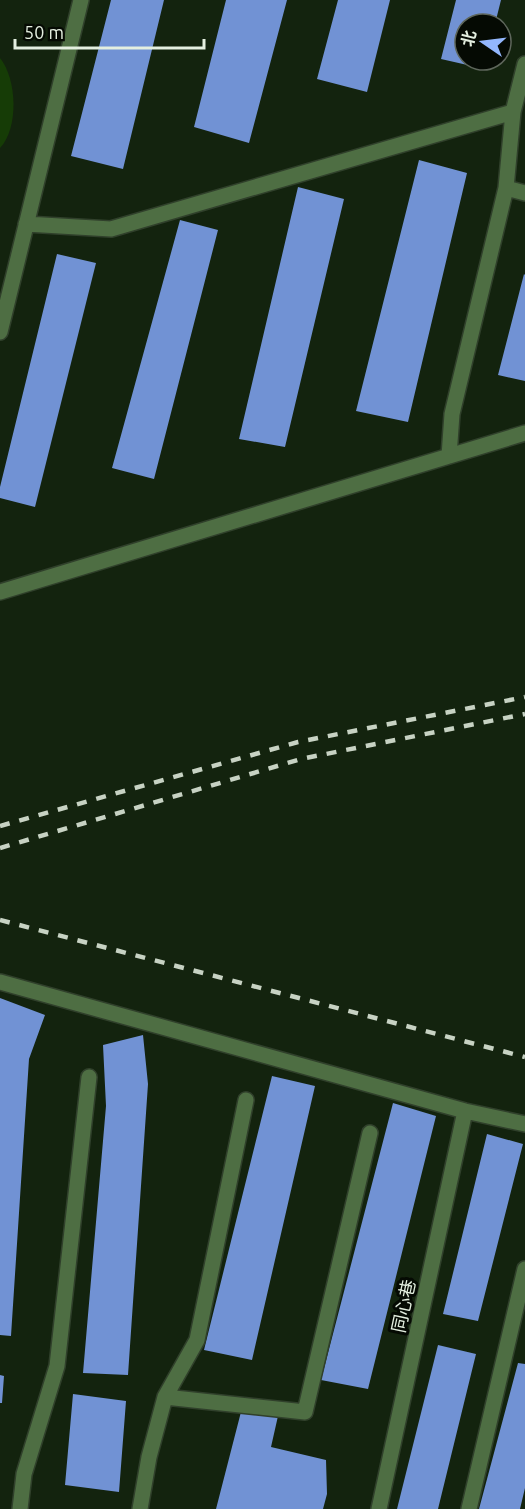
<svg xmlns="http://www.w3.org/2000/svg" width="525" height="1509" font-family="Ubuntu,'Noto Sans SC',sans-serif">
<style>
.green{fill:#163c06}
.building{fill:#7192d4}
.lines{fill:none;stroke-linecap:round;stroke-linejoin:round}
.minor-casing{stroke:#30402b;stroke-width:18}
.minor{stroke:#4e6e43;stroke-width:15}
.rail{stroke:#c7d2c3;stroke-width:4.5;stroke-dasharray:10 10;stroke-linecap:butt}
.labels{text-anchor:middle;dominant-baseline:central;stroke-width:6;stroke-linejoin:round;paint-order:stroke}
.street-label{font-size:18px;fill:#e4efe0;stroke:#050a03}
</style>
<rect width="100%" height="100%" fill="#13230e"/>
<path class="green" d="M0,58C17,79 19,128 0,148Z"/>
<path class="building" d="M111,0H164L123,169L71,156Z
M226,0H287L249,143L194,127Z
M338,0H390L367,92L317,79Z
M456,0H501L495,24H465V60H487L485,69L441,59Z
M419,160L467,173L408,422L356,411Z
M298,187L344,199L285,447L239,439Z
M180,220L218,230L154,479L112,468Z
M57,254L96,263L35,507L0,498V487Z
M524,274L525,275V381L498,375Z
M0,998L45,1015L29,1059L11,1336L0,1335Z
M143,1035L148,1084L128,1375L83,1373L106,1106L103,1045Z
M272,1076L315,1086L252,1360L204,1350Z
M393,1103L436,1116L368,1389L321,1380Z
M487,1134L523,1144L478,1321L443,1314Z
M438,1345L476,1354L438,1509H397Z
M518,1363L525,1364V1488L520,1509H479Z
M0,1375L4,1376L2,1403H0Z
M73,1394L126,1401L119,1492L65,1485Z
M242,1408L278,1416L271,1447L326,1460L327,1494L323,1509H216Z"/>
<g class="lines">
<defs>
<path id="minor" d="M506,188L525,193
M26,224L111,229L513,112L525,64
M0,332L81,0
M449,456L452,414L506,188L513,112
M0,592L525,433
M0,982L465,1111L525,1124
M165,1397L305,1412L370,1133
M20,1509L24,1474L57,1366L89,1077
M140,1509L149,1457L165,1397L197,1340L246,1100
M379,1509L465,1111
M469,1509L525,1269"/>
</defs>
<use href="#minor" class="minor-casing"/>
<use href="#minor" class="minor"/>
<path class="rail" d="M0,826L298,742L525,697
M0,848L301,759L525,714
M0,920L525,1057"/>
</g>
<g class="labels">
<g class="street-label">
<text transform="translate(403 1306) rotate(-78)">同心巷</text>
</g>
</g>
<g transform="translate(483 42) rotate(284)"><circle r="28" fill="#050a03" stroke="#5e665b" stroke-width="1.5"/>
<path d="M0-4.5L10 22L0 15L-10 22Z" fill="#93b7fd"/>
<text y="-9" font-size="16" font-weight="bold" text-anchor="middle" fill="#e4efe0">北</text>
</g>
<path d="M15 39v9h189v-9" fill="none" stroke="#e4efe0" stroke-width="3"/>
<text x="24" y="39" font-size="18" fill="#e4efe0" stroke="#050a03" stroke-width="4.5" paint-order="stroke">50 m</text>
</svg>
